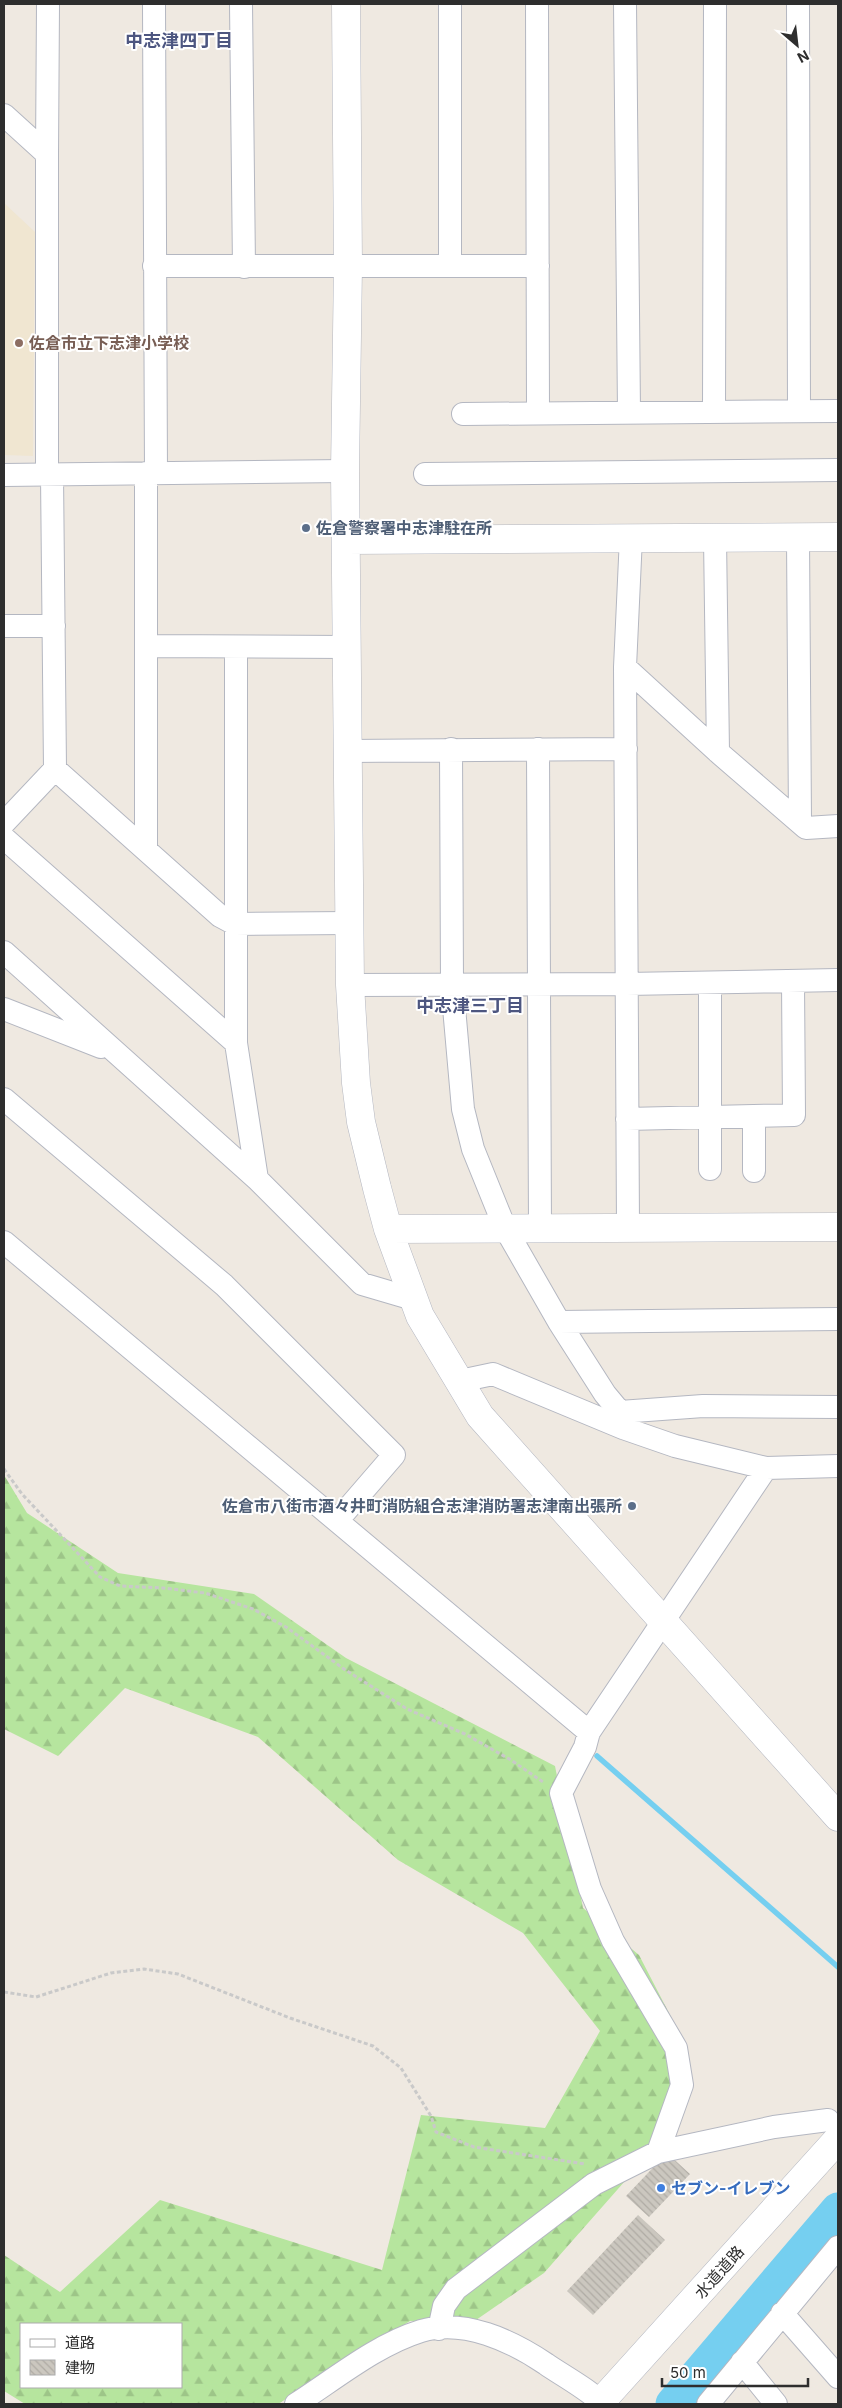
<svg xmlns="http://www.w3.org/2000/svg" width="842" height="2408" font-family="Inter,'Noto Sans JP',sans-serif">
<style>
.education{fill:#f0e6d1}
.forest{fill:url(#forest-firs);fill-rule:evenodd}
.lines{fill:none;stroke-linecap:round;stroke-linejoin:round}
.stream{stroke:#75cff0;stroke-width:5.5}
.river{stroke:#75cff0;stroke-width:35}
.building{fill:url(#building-back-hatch)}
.street-casing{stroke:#b4b7c1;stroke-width:24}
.secondary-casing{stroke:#b4b7c1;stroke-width:29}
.path{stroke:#c9c9c9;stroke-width:3;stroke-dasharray:4 2.5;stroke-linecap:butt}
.street{stroke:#fff;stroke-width:22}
.secondary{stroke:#fff;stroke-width:28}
.education-dot{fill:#8d6e63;stroke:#fff;stroke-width:2}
.service-dot{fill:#5c6f8a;stroke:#fff;stroke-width:2}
.shop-dot{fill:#3f7fe0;stroke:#fff;stroke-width:2}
.labels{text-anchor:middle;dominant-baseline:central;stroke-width:4;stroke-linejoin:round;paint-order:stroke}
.education-label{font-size:16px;font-weight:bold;fill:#785e54;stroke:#fff;text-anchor:start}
.service-label{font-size:16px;font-weight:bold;fill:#4e5e75;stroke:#fff;text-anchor:start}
.shop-label{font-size:16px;font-weight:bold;fill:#366cbe;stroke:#fff;text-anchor:start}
.street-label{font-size:16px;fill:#2e2e2e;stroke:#fff}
.neighbourhood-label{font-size:18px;font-weight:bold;fill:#4d5680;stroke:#fff}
</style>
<defs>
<pattern id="forest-firs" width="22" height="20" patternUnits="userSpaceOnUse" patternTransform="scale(1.25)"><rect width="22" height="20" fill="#b6e59e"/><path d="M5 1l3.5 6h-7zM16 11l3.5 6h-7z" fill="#9dc588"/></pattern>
<pattern id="building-back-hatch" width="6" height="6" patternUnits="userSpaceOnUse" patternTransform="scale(1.25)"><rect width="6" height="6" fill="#cbc7bf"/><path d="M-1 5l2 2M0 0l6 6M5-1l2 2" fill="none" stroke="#afaba4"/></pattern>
</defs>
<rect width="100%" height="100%" fill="#efe9e1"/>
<path class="education" d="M4,203L35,232L33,456L4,455Z"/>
<path class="forest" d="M4,1475L27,1513L118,1573L254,1594L346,1658L555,1766L583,1908L639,1955L685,2044L684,2114L544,2273L476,2320L410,2321L278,2404H25L4,2391V2255L60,2292L160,2200L382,2270L421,2115L545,2128L600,2031L523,1933L398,1860L258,1737L125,1688L58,1756L4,1729ZM21,2324H181V2387H21Z"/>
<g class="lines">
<path class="stream" d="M597,1756L838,1967"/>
<path class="river" d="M673,2404L838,2210"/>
</g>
<path class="building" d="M667,2153L690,2174L649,2217L626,2196Z
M638,2215L665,2240L593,2315L567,2291Z"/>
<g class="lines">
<defs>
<path id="street" d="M154,4L156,473
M241,4L244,267
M450,4V265
M537,4L538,413
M625,4L629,412
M798,4L799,411
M4,115L47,154V475
M47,154L48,4
M154,266H538
M714,412L715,4
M463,414L838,411
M425,474L838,470
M4,475L345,471
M715,538L718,752
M798,538L800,822
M4,626H54
M146,646L347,647
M236,647V1043L257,1179
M625,667L718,752L806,828L838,826
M451,749L452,985L463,1109L473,1149L505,1228L559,1322L605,1394L620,1412L623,1428
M538,749L540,1229
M347,751L626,749
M55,769L220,916L235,924L349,923
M4,823L55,769L52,475
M4,838L236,1043
M146,849V473
M4,952L257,1179L362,1284L413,1299
M710,983V1169
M350,985L627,984L838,980
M4,1009L101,1047
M4,1099L224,1285L394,1455L337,1521
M627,1119L794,1115L793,981
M754,1171V1116
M628,1227L625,667L631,537
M4,1242L589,1732L766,1468
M559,1322L838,1319
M460,1381L493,1374L623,1428L675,1446L766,1468L838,1466
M620,1412L703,1406L838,1407
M589,1732L585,1747L561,1793L590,1889L613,1941L676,2048L682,2085L658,2152
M782,2313L838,2377
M439,2329L444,2306L456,2289L594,2184L658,2152L774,2127L828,2120
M742,2362L776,2404
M296,2404C335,2379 376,2345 421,2331C464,2318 512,2341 546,2364C560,2374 593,2392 602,2404
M708,2404L838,2247"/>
<path id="secondary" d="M346,4L348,266L345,471L350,985L356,1083L361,1122L377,1188L388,1229L420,1316L480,1416L838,1817
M346,540L838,537
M388,1229L838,1227
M599,2404L838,2139"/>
</defs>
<use href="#street" class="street-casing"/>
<use href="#secondary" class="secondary-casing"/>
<path class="path" d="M4,1469L22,1494L100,1577L120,1586L163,1588L205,1593L253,1609L286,1627L344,1669L407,1709L465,1734L511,1760L543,1782
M4,1992L36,1997L111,1973L144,1969L178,1974L290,2018L373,2046L401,2068L431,2116L436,2132L474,2147L585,2164"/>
<use href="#street" class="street"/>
<use href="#secondary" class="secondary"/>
</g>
<circle class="education-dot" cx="19" cy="343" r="5"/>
<g class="service-dot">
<circle cx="306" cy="528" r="5"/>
<circle cx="632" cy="1506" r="5"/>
</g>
<circle class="shop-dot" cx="661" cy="2188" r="5"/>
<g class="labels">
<g class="education-label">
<text x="29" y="343">佐倉市立下志津小学校</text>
</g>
<g class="service-label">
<text x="316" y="528">佐倉警察署中志津駐在所</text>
<text x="622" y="1506" text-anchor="end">佐倉市八街市酒々井町消防組合志津消防署志津南出張所</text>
</g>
<g class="shop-label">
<text x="671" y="2188">セブン-イレブン</text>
</g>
<g class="street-label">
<text transform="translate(719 2272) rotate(-48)">水道道路</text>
</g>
<g class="neighbourhood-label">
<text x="179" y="40">中志津四丁目</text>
<text x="470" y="1005">中志津三丁目</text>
</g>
</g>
<rect width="842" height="2408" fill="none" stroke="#2e2e2e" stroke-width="10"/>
<rect x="20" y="2323" width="162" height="65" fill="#ffffff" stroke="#ababab"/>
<rect x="30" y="2339" width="25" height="8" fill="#ffffff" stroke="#ababab"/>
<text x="65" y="2348" font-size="15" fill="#2e2e2e">道路</text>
<rect x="30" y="2360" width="25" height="15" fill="url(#building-back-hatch)" stroke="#ababab"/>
<text x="65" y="2373" font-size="15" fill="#2e2e2e">建物</text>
<g transform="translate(797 45) rotate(152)" stroke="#ffffff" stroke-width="4" paint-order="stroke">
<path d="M0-4L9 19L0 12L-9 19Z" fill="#2e2e2e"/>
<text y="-8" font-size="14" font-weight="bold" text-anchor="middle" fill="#2e2e2e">N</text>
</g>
<path d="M662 2378v8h146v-8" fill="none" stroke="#2e2e2e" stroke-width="2.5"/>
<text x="670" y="2378" font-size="15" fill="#2e2e2e" stroke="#ffffff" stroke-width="4" paint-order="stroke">50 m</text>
</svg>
